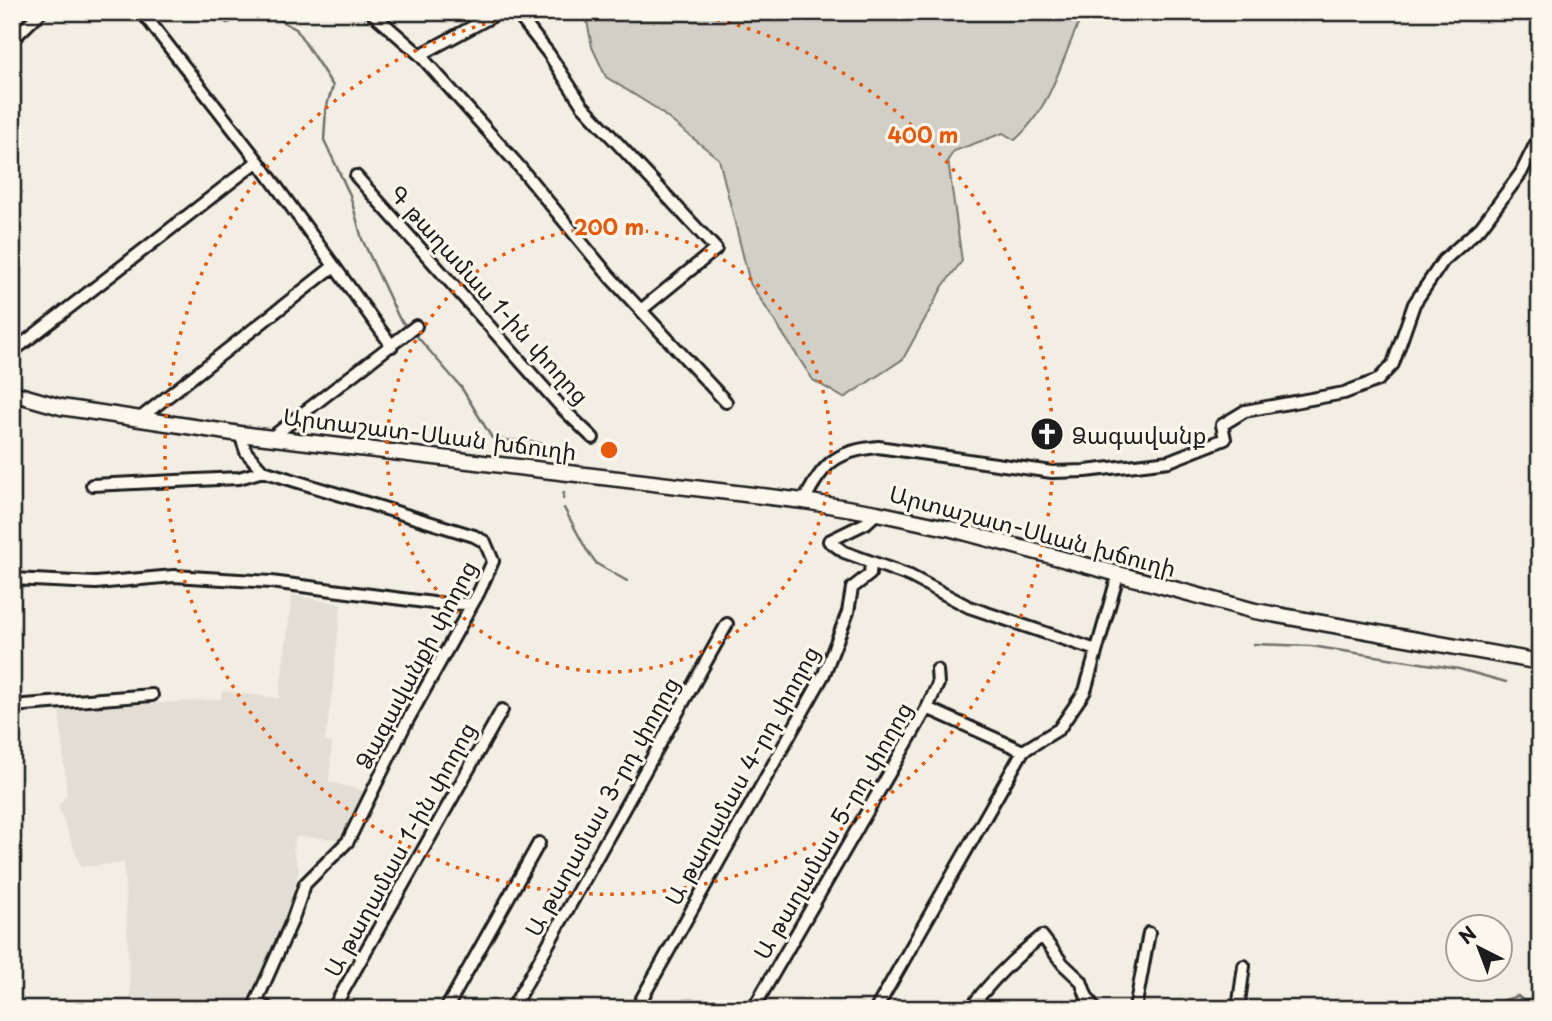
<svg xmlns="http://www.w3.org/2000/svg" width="1552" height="1021" font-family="'Playpen Sans','Noto Sans Armenian',sans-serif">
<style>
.built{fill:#e2ded5}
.green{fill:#d2cfc6;stroke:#777671;stroke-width:2}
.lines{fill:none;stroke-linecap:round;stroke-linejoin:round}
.stream{stroke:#716f6b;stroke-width:2.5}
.minor-casing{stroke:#1c1c1c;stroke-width:16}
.major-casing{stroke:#1c1c1c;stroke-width:19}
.minor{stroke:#fbf7ec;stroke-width:10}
.major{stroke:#fbf7ec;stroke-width:14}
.ring{fill:none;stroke:#e8590c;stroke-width:3.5;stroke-dasharray:3.5 7}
.labels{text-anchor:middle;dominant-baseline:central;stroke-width:6;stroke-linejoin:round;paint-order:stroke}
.street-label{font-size:23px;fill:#1c1c1c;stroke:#fbf7ec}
.poi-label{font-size:23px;fill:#1c1c1c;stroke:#fbf7ec;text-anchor:start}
.centre{fill:#e8590c;stroke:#fbf7ec;stroke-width:3.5}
.ring-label{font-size:21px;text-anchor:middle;font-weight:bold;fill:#e8590c;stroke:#fbf7ec;stroke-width:6;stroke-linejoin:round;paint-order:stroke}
</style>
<rect width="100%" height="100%" fill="#f2eee4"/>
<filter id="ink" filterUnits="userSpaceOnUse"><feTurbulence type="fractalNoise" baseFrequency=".0143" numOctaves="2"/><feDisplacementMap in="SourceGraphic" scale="14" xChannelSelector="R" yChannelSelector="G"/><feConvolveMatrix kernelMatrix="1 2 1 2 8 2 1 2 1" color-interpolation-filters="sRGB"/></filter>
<g filter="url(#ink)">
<path class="built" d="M292,595L341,604L332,693L325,741L332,743L329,782L364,791L340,839L296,837L293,849L299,870L288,914L269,965L248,1009H131L124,863L81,867L58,806L67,795L59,710L221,699L222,691L279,698Z"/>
<path class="green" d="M581,12H1084C1062,55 1053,107 1015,140L1003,133L954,151L948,160L962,261L943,286L903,359L844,398L813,380L750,283L719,159L654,107L606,77L592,47L587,21Z"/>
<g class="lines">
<path class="stream" d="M210,12L227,23L257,12
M264,12L296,29L333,86L326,108L324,140L350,195L362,239L399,318L408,328
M414,333L461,387L492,438C516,445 537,434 559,454
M563,499L564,492
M564,508L586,549L597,564L627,581
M1254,644L1311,646L1459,669L1506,682
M1365,1009L1374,1006L1382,1009
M1463,1009L1495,1003L1518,996L1524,1002L1540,998"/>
<defs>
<path id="minor" d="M142,12L258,161L392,346
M371,12L420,55L518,165L610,277L726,402
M516,12L549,54L582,105L716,249L641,310
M12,40L41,12
M420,55L500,12
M356,176L562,408L593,438
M12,352L258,161
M139,419L334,266
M240,434L246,452L263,471L474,536L485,542L493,561L479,592L405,725L348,841L305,884L292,921L253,1009
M272,437L416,326
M92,485L239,478L263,471
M804,501C823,464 835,451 878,447L1052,472L1086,471L1169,461L1225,439L1222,425L1245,411L1344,393L1378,380L1393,364L1414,304L1443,261L1481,227L1521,173L1540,135
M877,513L866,523L829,541L844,552L910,576L969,607L1096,650
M12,579L96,583L174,576L271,582L433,603L472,604
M12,706L152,695
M927,708L1023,751
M256,1002L269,1009
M333,1009L502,710
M446,1009L539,843
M512,1009L727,624
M636,1009L824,674L848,612L852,588L870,574L871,562
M753,1009L927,708L938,684L937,670
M876,1009L1023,751L1059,729L1085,691L1118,575
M970,1009C991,980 1014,958 1042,936L1063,964L1081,981L1086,995L1095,1009
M1135,1009L1149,933
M1238,1009L1244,966"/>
<path id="major" d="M12,393L61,407L240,434L804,501L877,513L952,529L1255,611L1540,662"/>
</defs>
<use href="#minor" class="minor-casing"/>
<use href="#major" class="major-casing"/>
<use href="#minor" class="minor"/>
<use href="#major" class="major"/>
</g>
</g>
<g class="ring">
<circle cx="609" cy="450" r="222"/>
<path d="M686 13A444 444 0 1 1 532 13"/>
</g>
<defs>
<symbol id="church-disc" viewBox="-11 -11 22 22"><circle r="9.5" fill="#1c1c1c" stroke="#fbf7ec"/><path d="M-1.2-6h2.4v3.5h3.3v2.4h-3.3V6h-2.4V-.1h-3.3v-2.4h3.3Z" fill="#fff"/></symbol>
</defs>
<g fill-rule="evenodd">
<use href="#church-disc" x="1028" y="415" width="38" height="38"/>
</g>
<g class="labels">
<g class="street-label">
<text transform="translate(490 294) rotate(48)">Գ թաղամաս 1-ին փողոց</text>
<text transform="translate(430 433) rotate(7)">Արտաշատ-Սևան խճուղի</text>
<text transform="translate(1033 530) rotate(15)">Արտաշատ-Սևան խճուղի</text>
<text transform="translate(415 664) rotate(-62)">Ձագավանքի փողոց</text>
<text transform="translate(741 775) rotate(-61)">Ա թաղամաս 4-րդ փողոց</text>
<text transform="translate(601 806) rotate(-61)">Ա թաղամաս 3-րդ փողոց</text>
<text transform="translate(832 830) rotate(-60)">Ա թաղամաս 5-րդ փողոց</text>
<text transform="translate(399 849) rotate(-61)">Ա թաղամաս 1-ին փողոց</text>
</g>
<g class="poi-label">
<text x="1072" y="434">Ձագավանք</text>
</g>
</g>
<circle cx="609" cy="450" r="10" class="centre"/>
<g class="ring-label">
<text x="923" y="143">400 m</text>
<text x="609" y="235">200 m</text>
</g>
<rect width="1552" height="1021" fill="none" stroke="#fbf7ec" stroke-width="42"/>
<rect x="21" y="21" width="1510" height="979" fill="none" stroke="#1c1c1c" stroke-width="2.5" filter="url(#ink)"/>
<g transform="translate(1479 948) rotate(318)"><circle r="33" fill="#fbf7ec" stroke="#a29f99" stroke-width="2"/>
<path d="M0-5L12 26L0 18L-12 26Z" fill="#1c1c1c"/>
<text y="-10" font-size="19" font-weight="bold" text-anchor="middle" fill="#1c1c1c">N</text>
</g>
</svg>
